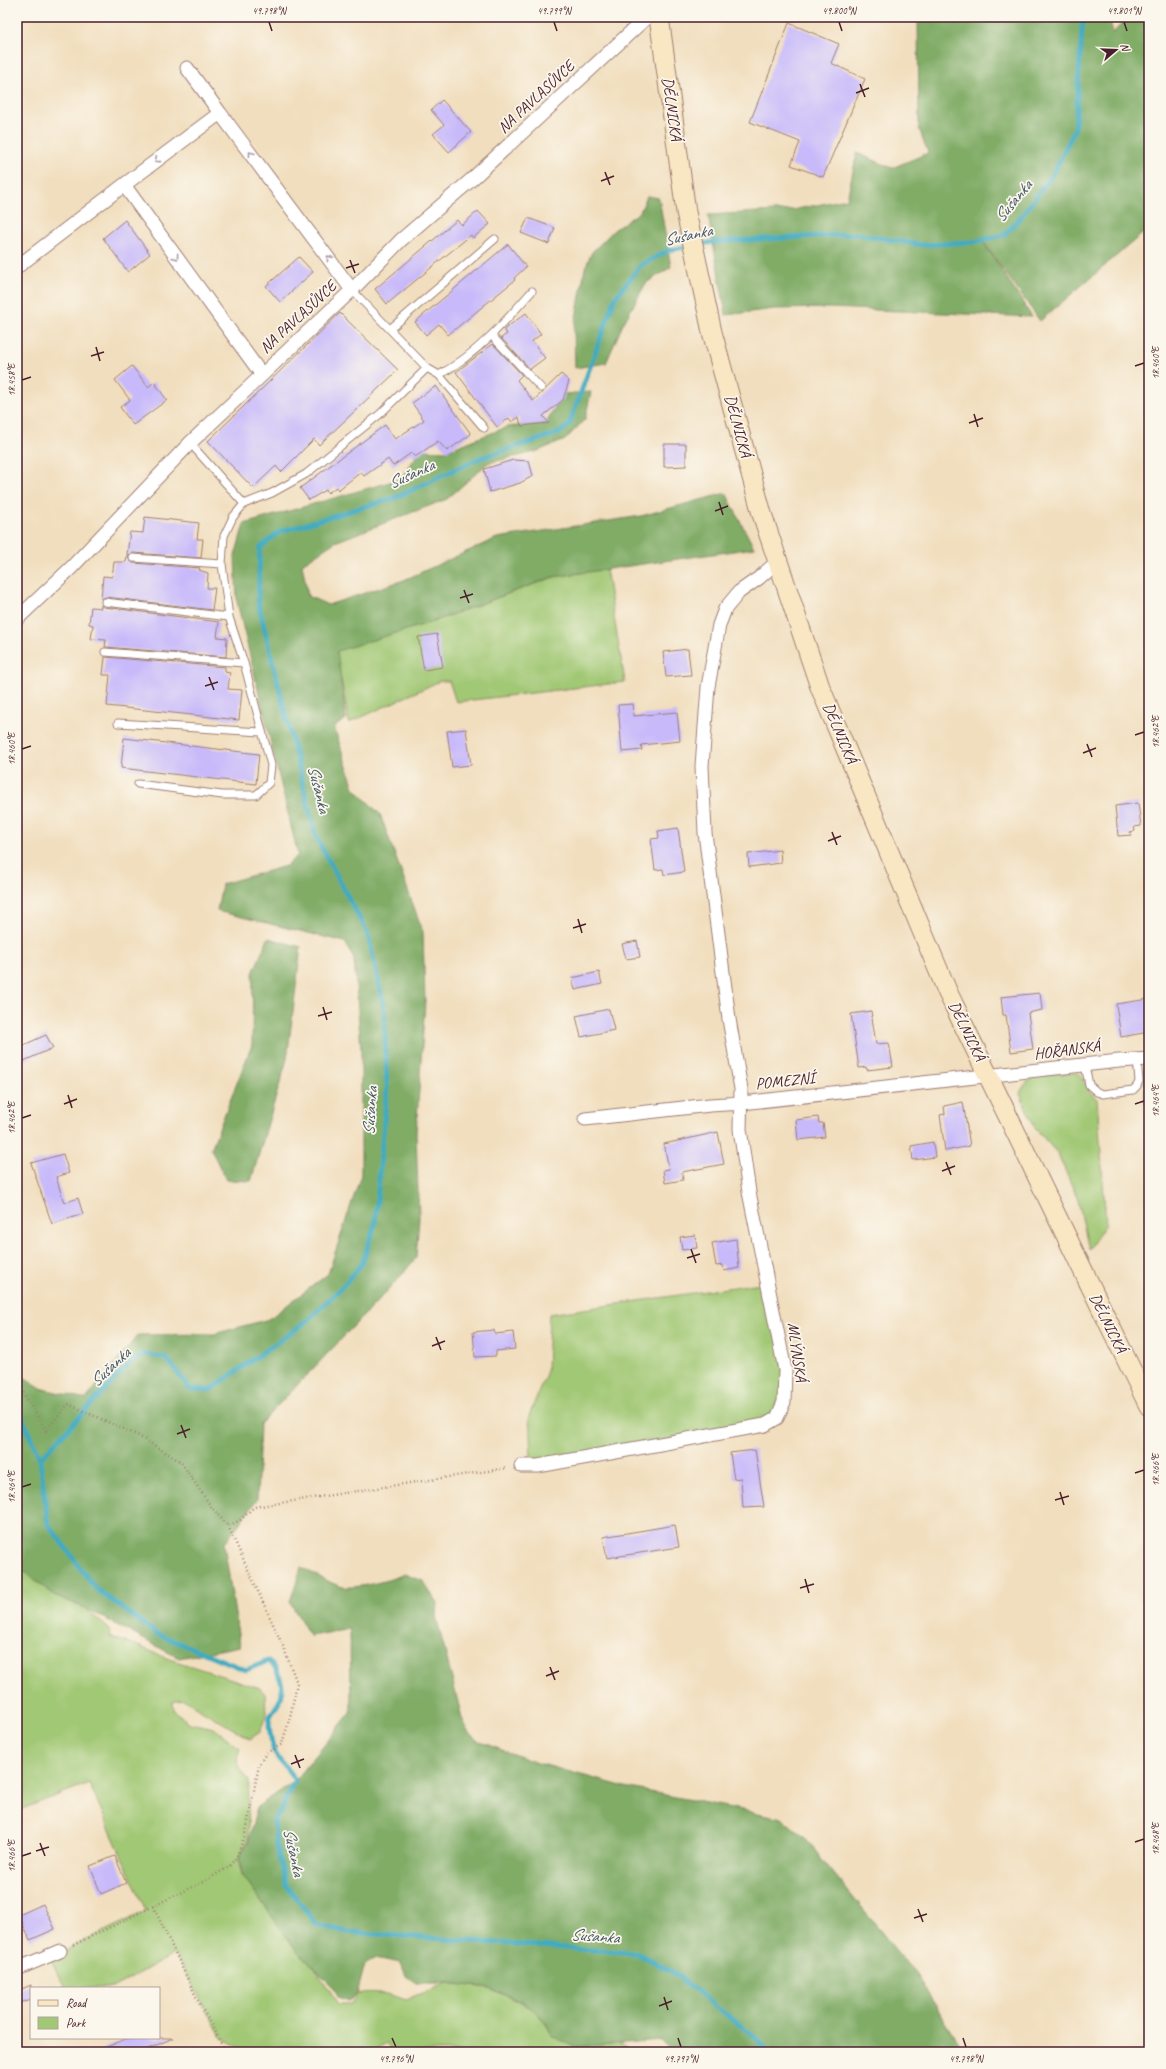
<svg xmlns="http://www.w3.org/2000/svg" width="1166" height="2069" font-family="Caveat,sans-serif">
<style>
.green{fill:#a1c874;stroke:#767450}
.forest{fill:#80ac66;stroke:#656648}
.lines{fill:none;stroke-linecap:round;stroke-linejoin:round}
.stream{stroke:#41abc1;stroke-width:5}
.building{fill:#c7b9fa}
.service-casing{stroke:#9e7e74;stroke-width:9}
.minor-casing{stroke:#9e7e74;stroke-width:15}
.secondary-casing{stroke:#9e7e74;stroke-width:21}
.path{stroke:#9e7e74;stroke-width:2.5;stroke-dasharray:1 3;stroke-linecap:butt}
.service{stroke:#fff;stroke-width:7}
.minor{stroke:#fff;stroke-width:13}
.secondary{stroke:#f9e7c3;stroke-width:19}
.oneway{stroke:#ae9aa0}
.ticks{fill:none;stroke:#4a1f2b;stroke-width:1.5}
.labels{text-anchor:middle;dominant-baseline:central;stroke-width:3.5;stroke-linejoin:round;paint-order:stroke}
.street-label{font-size:16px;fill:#4a1f2b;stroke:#fbf7ec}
.water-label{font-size:17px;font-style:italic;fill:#465767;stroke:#fbf7ec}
.neatline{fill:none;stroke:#4a1f2b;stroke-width:1.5}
.ticks-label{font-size:10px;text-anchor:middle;fill:#4a1f2b}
</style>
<rect width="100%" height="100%" fill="#fbf7ec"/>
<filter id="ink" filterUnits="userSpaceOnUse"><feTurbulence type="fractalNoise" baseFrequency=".025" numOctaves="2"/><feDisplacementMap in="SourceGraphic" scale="8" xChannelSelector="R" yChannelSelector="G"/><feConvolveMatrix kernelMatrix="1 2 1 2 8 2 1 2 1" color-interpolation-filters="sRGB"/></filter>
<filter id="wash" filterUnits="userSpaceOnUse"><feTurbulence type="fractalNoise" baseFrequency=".012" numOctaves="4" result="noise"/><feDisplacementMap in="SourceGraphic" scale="16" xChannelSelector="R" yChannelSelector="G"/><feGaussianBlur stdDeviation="0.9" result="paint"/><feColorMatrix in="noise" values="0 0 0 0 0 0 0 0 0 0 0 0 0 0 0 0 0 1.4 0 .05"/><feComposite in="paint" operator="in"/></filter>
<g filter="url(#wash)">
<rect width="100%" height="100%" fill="#f1debe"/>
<path class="green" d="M606,569L625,682L456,702L449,681H440L349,723L336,650L432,622L553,577Z
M1144,1070H1149V1103H1145Z
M1074,1073H1079L1091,1094L1097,1099L1106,1224L1089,1249L1078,1200L1058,1154L1035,1128L1020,1094C1027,1071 1054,1075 1074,1073Z
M768,1282L785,1370L777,1418L545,1465L531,1457L529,1416L547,1371L549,1314Z
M17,1557L21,1569L54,1595L85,1608L110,1630L109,1637L136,1645L169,1659L260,1688L265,1694L266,1715L260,1732L250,1739L183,1699L173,1702L174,1711L190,1723L214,1728L240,1748L237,1759L240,1768L249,1781L248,1840L239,1857V1865L242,1874L296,1949L312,1965L339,2004H351L357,1994C375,1990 389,1994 406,2000L447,1983L490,1988L533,2009L544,2021L551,2035L620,2044L632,2052H393L387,2044L371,2052H244L221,2036L175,1954L112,1988H65L51,1960L58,1954L146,1911L89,1783L17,1811Z"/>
<path class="forest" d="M918,17H1109L1113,33L1128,17H1149V228L1040,321L984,243L1032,317L830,308L774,309L726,315L708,215L792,210L847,199L857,153L892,168L928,153L919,128Z
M647,196L659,198L671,267L646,283L623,324L606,363L575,368L574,329L585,268L592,252L614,230L640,212Z
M591,392L585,419L565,440L535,452L488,463L447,499L335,542L302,564L308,596L328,605L404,580L497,538L641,516L726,493L754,548L553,577L432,622L337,651L346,719L334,727L354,788L380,814L423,932L425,1002L416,1134L419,1218L416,1258L393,1285L260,1424L257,1500L224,1544L240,1646L179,1658L85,1608L54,1595L21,1569L17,1557V1373L43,1389L86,1399L138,1335L214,1334L269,1319L328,1274L361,1175V1049L354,959L345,942L217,911L222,884L286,866L298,855L237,602L235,556L244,524L400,479L421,450L445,451L507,427L546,423L563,394Z
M268,938L301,947L287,1059L251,1181L226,1180L211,1149L252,1045L253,973Z
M301,1567C311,1572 333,1585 343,1587C355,1589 393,1580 404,1574L423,1581L437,1603L436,1616L462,1718L468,1732L478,1741L534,1762L625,1787L782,1818L804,1837L916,1975L965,2052H671L661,2040L574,2047L551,2035L544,2021L533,2009L521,2002L490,1988L447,1983H416L406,1976L401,1963L375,1958L365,1964L357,1994L349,2001L339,1997L332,1986L296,1950L242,1874L239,1857L248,1843L257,1807L295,1781L351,1712L350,1629L310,1636L290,1602Z"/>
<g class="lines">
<path class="stream" d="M17,1406L40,1459
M769,2052L754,2036L669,1969L636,1953L347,1932L316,1924L286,1885L276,1846L274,1820L284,1806L286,1796L295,1781C290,1770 278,1761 274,1751C272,1746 271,1738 270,1733C267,1714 272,1715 279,1702C287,1689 278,1668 268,1661L246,1670L157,1634L95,1588L48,1524L40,1459L132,1361L145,1354L166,1358L190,1389L210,1390L306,1322L340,1289L362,1264L375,1224L387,1088L384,1008L368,934L316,837L258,602L260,548L279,532L397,497L480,458L559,433L569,425L615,298L641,265L669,250L713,242L856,234L922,245L973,242L1004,235L1020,218L1053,174L1075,129L1083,17"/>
</g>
<g id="blocks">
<path class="building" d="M789,23L839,44L831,63L865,79L823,177L791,165L800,142L750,122Z
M442,100L471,132L449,152L433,134L444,125L431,110Z
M478,211L490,224L473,238L471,235L387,304L375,289L457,220L462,225Z
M528,218L555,228L549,244L521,233Z
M125,220L150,254L128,272L103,238Z
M508,244L526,267L514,278L515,280L448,335L439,324L426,335L415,322Z
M299,257L313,272L280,302L266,286Z
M340,313L398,370L319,445L314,439L281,472L276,466L253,488L208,441Z
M526,313L541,334L532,341L545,358L530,369L501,338L507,334L504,330L506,328Z
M493,344L522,375L517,380L533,401L561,374L569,381L563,400L543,416L549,423L521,426L519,417L512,422L509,418L497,427L456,372Z
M132,366L148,387L154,382L167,400L133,425L120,407L130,400L115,380Z
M436,386L471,434L447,451L438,441L415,457L411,453L393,466L388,459L364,476L361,472L338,490L336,487L328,493L326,490L309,500L300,488L385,425L395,439L424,420L412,403Z
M664,444H686V466L664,467Z
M513,460L529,461L533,476L520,483L490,492L484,469Z
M145,517L199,523L197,539H203L201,558L133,553L129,555L128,558L133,563L200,568L199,570L208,573L207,588H215L212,610L106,597L101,599L103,576L112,577L114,562H126L130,532L143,533Z
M101,605L104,607L219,622L217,637L227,638L226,657L105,647L106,640L91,639L93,625L89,624L91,607L101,608Z
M437,634L443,667L424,670L418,637Z
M688,649L691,675L666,677L663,652Z
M105,657L225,667V672L230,673L228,689L242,690L239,720L107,706L110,675H103Z
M633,704L634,716L677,712L680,741L641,745L642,750L622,752L618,705Z
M466,729L471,765L452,767L447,731Z
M124,738L259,754L256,784L121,768Z
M1138,803L1141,826L1134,827L1135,831L1130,832L1131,835L1118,836L1115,806Z
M678,828L684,872L664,875L663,869L655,870L651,839L659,838L658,831Z
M780,850L781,863L749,867L748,854Z
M637,941L640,957L626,959L622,944Z
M599,972L602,984L575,990L572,978Z
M1040,993L1042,1010L1028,1013L1033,1049L1011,1052L1006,1015H1003L1001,997Z
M1149,999V1032L1121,1037L1116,1004Z
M609,1009L614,1030L581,1037L576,1016Z
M871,1011L876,1044L889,1043L893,1067L867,1070L866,1067L859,1068L851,1014Z
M46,1035L53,1048L17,1064V1048Z
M963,1102L970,1146L945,1151L940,1115L945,1114L944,1106Z
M818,1117L819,1123H823L825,1137L798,1140L796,1120Z
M718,1132L724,1164L682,1172L683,1180L665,1183L663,1170L669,1169L664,1144Z
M933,1142L935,1157L913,1160L911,1146Z
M63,1154L69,1173L56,1177L64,1203L78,1198L83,1214L52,1224L31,1163Z
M695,1235L697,1248L682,1250L680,1237Z
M736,1239L739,1268L724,1271L723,1265L716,1266L712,1243Z
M494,1330L495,1334L513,1332L515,1349L496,1351V1356L475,1357L473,1332Z
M755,1450L764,1507L743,1508L741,1478L734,1479L730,1453Z
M675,1525L679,1547L607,1558L603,1537Z
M115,1856L126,1883L101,1894L90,1866Z
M43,1904L55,1929L30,1940L19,1915Z
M31,1985V1999L20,2003L17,1991Z
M128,2038H173L141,2052H95Z"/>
</g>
</g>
<g filter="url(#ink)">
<use href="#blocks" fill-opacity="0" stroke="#9e7e74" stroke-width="1"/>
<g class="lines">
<defs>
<path id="service" d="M390,329L495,239
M492,336L541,388
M427,368L439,375C477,354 504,323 532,291
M439,375L484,428
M190,443L244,504
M133,558L222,564
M105,602L229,617
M105,652L244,663
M118,723L262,732
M138,784L222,795H256L269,783L271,765L244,663L229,617L222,564L224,536L233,517L244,504L272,493L306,474L380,414L427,368L352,290
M1085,1065L1089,1085L1097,1092L1103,1094L1133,1090L1137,1086L1139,1081L1137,1060"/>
<path id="minor" d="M187,68L220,113
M17,267L124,185
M262,375L124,185L220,113L352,290
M17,619L71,568L190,443L352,290L401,240L471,180L647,17
M585,1119L710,1105L742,1103L1119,1061L1149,1059
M521,1466H538L765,1425L777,1418L784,1402L785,1370L749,1192L740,1129L741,1089L729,1019L705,833L702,766L708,687L719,625L725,609L739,592L759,578L778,561
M17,1969L60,1951"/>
<path id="secondary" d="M659,17L686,212L712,332L762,514L820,687L948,993L1149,1406"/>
</defs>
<use href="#service" class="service-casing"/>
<use href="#minor" class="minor-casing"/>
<use href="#secondary" class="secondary-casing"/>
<path class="path" d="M17,1382L46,1431L68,1404L137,1435L181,1462L212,1508L228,1526L240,1520L254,1507L507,1468
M153,1906L198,2001L226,2052
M73,1945L201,1883L229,1867L238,1854L246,1831L259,1765L266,1753L282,1744L290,1717L297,1683L283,1646L228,1526"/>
<use href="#service" class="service"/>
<use href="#minor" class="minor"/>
<use href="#secondary" class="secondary"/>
</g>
<defs><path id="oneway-chevron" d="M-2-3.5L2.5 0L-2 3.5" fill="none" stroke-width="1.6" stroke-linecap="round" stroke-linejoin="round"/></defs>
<g class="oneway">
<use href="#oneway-chevron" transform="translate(251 154) rotate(-127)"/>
<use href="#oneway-chevron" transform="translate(157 160) rotate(143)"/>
<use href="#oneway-chevron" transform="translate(176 257) rotate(54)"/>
<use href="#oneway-chevron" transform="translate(329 258) rotate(-127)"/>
</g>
</g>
<path class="ticks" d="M269,22L272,31M554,22L557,31M839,22L842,31M1124,22L1127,31M860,84L865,97M856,93L869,88M605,172L610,185M601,181L614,176M350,260L355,273M346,268L359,264M96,347L100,361M91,356L104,352M1135,366L1144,363M22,380L31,377M974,414L978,427M969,423L983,418M719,502L723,515M715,511L728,506M464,590L469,603M460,598L473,594M209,677L214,690M205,686L218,682M1135,735L1144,732M1087,744L1092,757M22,749L31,746M1083,753L1096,748M832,832L837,845M828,841L841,836M578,919L582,933M573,928L586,924M323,1007L327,1020M318,1016L332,1012M68,1095L72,1108M64,1104L77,1099M1135,1104L1144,1101M22,1118L31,1115M946,1162L951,1175M942,1171L955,1166M691,1249L696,1263M687,1258L700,1254M436,1337L441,1350M432,1346L445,1341M181,1425L186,1438M177,1434L190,1429M1135,1473L1144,1470M22,1487L31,1484M1060,1492L1064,1505M1055,1500L1069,1496M805,1579L809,1593M800,1588L814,1584M550,1667L555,1680M546,1676L559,1671M295,1755L300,1768M291,1764L304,1759M1135,1842L1144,1839M40,1843L45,1856M36,1851L49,1847M22,1856L31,1853M918,1909L923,1922M914,1918L927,1914M664,1997L668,2010M659,2006L672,2001M392,2038L396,2047M678,2038L681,2047M963,2038L966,2047"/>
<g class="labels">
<g class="street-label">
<text transform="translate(536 97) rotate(-43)">NA PAVLASŮVCE</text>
<text transform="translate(672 109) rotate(82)">DĚLNICKÁ</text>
<text transform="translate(298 317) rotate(-43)">NA PAVLASŮVCE</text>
<text transform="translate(738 426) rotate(75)">DĚLNICKÁ</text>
<text transform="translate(840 733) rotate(67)">DĚLNICKÁ</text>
<text transform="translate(967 1031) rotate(64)">DĚLNICKÁ</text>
<text transform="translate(1067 1050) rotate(-7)">HOŘANSKÁ</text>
<text transform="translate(785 1081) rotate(-6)">POMEZNÍ</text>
<text transform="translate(1108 1323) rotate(64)">DĚLNICKÁ</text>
<text transform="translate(797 1352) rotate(82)">MLÝNSKÁ</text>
</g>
<g class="water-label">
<text transform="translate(1013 201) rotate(-50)">Sušanka</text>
<text transform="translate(688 235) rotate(-12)">Sušanka</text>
<text transform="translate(411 474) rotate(-24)">Sušanka</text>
<text transform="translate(319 789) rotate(76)">Sušanka</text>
<text transform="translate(370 1111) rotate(-86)">Sušanka</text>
<text transform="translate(110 1367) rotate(-43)">Sušanka</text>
<text transform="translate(294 1852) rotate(78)">Sušanka</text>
<text transform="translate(595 1936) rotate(4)">Sušanka</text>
</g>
</g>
<rect width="1166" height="2069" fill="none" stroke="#fbf7ec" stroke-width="44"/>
<rect x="30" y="1987" width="130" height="52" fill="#fbf7ec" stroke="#b4a19f"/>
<rect x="38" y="2000" width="20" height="6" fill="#f9e7c3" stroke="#b4a19f"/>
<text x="66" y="2007" font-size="12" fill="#4a1f2b">Road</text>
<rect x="38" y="2017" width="20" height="12" fill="#a1c874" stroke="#b4a19f"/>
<text x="66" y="2027" font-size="12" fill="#4a1f2b">Park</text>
<g transform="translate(1116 50) rotate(71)" stroke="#fbf7ec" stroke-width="3" paint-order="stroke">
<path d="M0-3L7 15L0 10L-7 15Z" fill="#4a1f2b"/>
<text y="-6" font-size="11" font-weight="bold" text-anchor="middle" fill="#4a1f2b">N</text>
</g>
<rect x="22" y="22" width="1122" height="2025" class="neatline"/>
<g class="ticks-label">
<text x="269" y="14">49.798°N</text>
<text x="554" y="14">49.799°N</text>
<text x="839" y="14">49.800°N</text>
<text x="1124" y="14">49.801°N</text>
<text transform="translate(1155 363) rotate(-90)" y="4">18.460°E</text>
<text transform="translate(11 380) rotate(-90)" y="4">18.458°E</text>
<text transform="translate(1155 732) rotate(-90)" y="4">18.462°E</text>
<text transform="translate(11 749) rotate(-90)" y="4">18.460°E</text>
<text transform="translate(1155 1101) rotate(-90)" y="4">18.464°E</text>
<text transform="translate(11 1118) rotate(-90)" y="4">18.462°E</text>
<text transform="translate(1155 1470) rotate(-90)" y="4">18.466°E</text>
<text transform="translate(11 1487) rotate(-90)" y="4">18.464°E</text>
<text transform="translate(1155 1839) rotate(-90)" y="4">18.468°E</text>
<text transform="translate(11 1856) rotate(-90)" y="4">18.466°E</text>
<text x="396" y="2062">49.796°N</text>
<text x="681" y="2062">49.797°N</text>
<text x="966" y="2062">49.798°N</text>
</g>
</svg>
